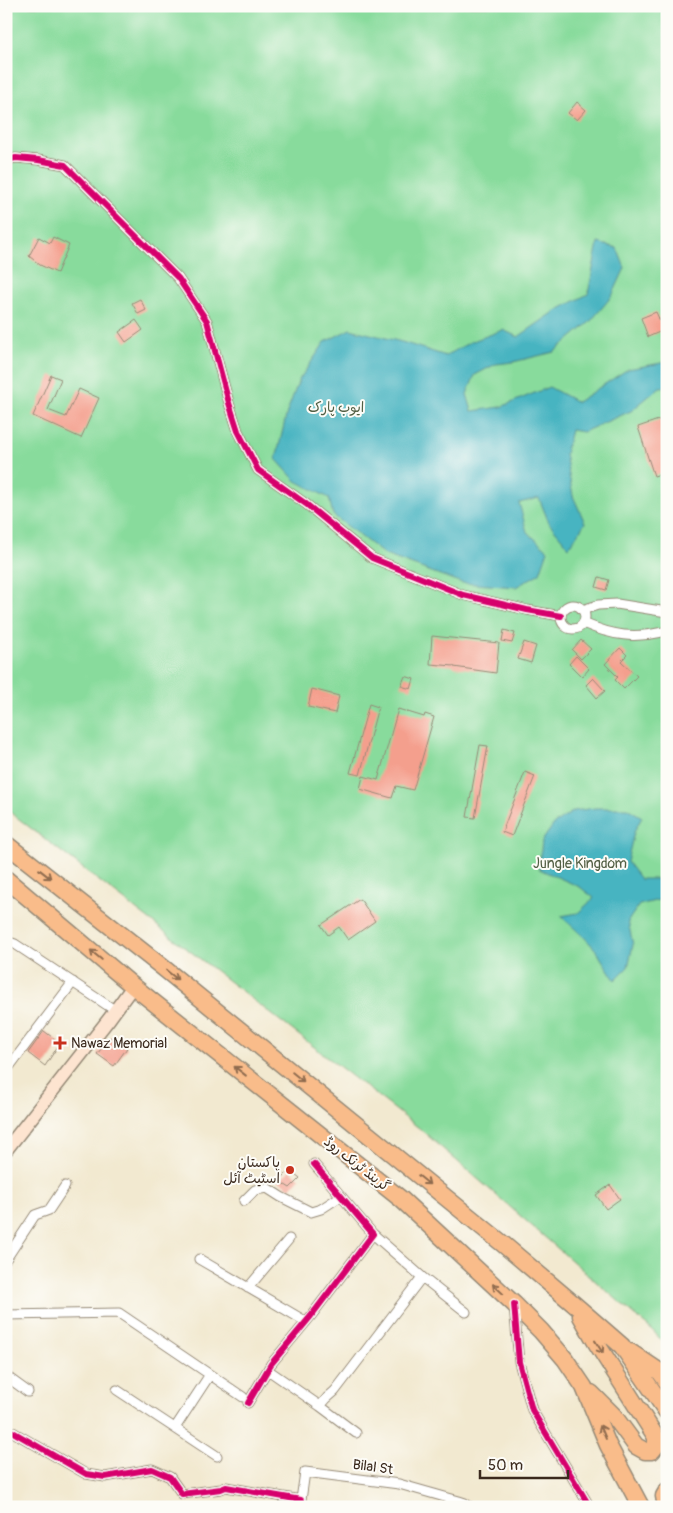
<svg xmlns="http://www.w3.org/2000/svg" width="673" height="1513" font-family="Pangolin,'Playpen Sans Arabic',sans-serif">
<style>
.green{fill:#88db9c;stroke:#62825d}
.water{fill:#46b4c1;stroke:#406f70}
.building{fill:#f49f8d}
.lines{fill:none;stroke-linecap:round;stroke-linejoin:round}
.street-casing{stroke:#968a77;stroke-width:11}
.secondary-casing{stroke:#968a77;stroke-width:15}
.highway-casing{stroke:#968a77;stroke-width:19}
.street{stroke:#fff;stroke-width:9}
.secondary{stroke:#fde4d0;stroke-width:12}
.highway{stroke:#f9bc8a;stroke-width:16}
.cycleway-casing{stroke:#fdfcf7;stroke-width:9}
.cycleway{stroke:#d6006c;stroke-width:6}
.oneway{stroke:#906c4f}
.poi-dot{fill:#c8321e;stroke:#fdfcf7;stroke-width:2}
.labels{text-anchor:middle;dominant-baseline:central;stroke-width:4;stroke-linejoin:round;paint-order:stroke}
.park-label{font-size:14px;fill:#525f44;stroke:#fdfcf7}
.poi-label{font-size:14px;fill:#3b2a1e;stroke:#fdfcf7;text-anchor:start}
.street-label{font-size:14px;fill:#3b2a1e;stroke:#fdfcf7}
</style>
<rect width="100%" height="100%" fill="#fdfcf7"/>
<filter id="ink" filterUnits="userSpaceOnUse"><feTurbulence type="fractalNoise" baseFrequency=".02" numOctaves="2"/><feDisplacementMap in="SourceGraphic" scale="10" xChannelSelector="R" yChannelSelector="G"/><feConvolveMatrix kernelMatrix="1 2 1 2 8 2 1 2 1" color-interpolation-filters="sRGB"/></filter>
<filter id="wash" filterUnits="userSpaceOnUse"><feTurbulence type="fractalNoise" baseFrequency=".0096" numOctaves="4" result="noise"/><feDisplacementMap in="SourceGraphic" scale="20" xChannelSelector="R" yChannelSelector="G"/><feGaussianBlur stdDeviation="1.12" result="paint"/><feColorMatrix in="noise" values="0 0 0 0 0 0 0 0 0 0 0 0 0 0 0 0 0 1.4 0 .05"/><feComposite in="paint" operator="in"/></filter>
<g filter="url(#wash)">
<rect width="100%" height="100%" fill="#f2e9d0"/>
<path class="green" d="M6,6H667V1346L653,1331L419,1128L6,809Z"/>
<path class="water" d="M598,243L617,248L625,268L612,296L590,322L554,352L513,362L496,364L475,375L467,394L472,411L501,407L549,387L577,402L628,369L667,362V387H660L631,411L583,432L571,430L565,454L573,496L585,523L569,547L549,523L539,498L519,503L527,532L548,550L540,573L516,587L462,583L385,555L333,515L329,498L296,481L276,459L287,412L299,380L325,342L350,329L402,342L446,356L470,342L503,330L518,337L556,311L588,294Z
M595,808H627L642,817L634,832L627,862L640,879H667V898L639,905L628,921L633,945L628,967L615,980L595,949L586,939L561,916L578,913L594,898L580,887L539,869L542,841L554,824L574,811Z"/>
<g id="blocks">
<path class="building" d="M577,102L586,110L577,120L568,113Z
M39,237L50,243L53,237L69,245L57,273L40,265L29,256Z
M140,299L146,310L138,314L132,303Z
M656,312L664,330L648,337L641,318Z
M136,320L143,330L126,342L119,332Z
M51,375L61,379L48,410L66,417L79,389L99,398L81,438L33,416Z
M667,417V472L654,476L638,427Z
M599,577L609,580L606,590L596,587Z
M504,630L515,633L512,643L502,641Z
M432,636L499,643L496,673L454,667V666L430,664Z
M581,640L591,649L581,659L572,650Z
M524,642L536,646L531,663L518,659Z
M620,648L627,655L621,661L637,676L624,689L615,680L618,677L605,664Z
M576,656L589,669L582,677L569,664Z
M405,676L414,679L411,689L401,686Z
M593,678L605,691L597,698L586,685Z
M312,689L339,696L335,713L308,707Z
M369,704L378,707L360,775L350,773Z
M398,709L424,717L425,714L434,717L413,790L396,786L392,798L360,789L363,776L378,780Z
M480,745L488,746L475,818L467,817Z
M525,772L535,776L512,836L502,832Z
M360,899L375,921L348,940L339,927L328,935L321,925Z
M44,1031L60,1043L45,1066L28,1053Z
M111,1037L127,1048L114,1066L97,1054Z
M290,1170L300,1178L290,1188L279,1181Z
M610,1185L620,1199L606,1209L596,1195Z"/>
</g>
</g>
<g filter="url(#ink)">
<use href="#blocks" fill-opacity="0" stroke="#968a77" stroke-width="1"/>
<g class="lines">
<defs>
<path id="street" d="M6,160L16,158L38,160L65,165L178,278L207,321L229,403L238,431L258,470L306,504L372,558L463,595L527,610L561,616
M561 617a12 12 0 1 1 24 0a12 12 0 1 1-24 0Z
M582,610L598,605L617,604L667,612
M583,623C613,636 634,639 667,631
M6,941L15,944L116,1011
M6,1071L73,982
M244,1201L255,1190L267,1188L281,1197L311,1212L321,1209L341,1196
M373,1234L422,1277L466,1312
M6,1259L35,1215L49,1210L65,1186
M199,1259L305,1321
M248,1288L289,1239
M514,1306L519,1362L532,1410L590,1507
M6,1315L119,1313L243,1397
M268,1370L320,1406L356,1433
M6,1376L28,1392
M117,1390L217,1456
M248,1403L271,1364L311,1316L373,1234L314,1164
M320,1406L327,1398L335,1391L422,1277
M6,1428L86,1474L105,1477L152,1469L170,1477L182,1494L221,1489L226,1487L301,1500
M175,1428L209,1376
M300,1507L305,1472L399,1484L459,1501L465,1503L470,1507"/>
<path id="secondary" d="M6,1150L109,1019L133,986"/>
<path id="highway" d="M6,844L161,966L503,1244L575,1305L622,1346L667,1412
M6,879L133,986L401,1199L514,1304L541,1331L565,1359L584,1387L608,1445L641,1507
M581,1316L597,1344L656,1437V1446L652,1451H645L636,1446L614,1416L591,1393
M630,1352L660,1372L667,1382
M666,1507L664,1496L667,1491"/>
</defs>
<use href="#street" class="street-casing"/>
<use href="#secondary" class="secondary-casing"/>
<use href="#highway" class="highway-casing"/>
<use href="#street" class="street"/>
<use href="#secondary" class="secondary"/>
<use href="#highway" class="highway"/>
<defs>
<path id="cycleway" d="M6,160L16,158L38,160L65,165L178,278L207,321L229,403L238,431L258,470L306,504L372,558L463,595L527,610L561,616
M514,1304L519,1362L532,1410L590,1507
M248,1403L271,1364L311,1316L373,1234L314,1164
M6,1428L86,1474L105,1477L152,1469L170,1477L182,1494L221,1489L226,1487L301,1500"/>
</defs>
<use href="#cycleway" class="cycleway-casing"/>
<use href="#cycleway" class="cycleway"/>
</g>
<defs><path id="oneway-shaft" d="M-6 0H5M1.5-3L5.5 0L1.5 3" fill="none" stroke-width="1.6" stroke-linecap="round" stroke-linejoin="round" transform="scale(1.25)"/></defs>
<g class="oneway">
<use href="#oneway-shaft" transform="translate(45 874) rotate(38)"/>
<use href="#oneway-shaft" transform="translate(96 955) rotate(-140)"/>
<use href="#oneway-shaft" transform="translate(172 975) rotate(39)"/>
<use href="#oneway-shaft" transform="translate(240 1071) rotate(-142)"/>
<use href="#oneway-shaft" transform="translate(298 1077) rotate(39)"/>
<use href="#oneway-shaft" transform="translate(424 1180) rotate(39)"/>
<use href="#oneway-shaft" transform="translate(498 1289) rotate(-137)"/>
<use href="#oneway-shaft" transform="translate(599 1347) rotate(58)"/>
<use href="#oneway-shaft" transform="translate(603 1432) rotate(-113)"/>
</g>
</g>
<g class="poi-dot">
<path d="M57.5 1035.5h5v5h5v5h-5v5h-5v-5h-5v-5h5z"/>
<circle cx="290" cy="1170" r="5"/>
</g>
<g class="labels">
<g class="park-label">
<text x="336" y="407">ایوب پارک</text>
<text x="580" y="863">Jungle Kingdom</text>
</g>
<g class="poi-label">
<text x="71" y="1043">Nawaz Memorial</text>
<text x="280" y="1162" text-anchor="end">پاکستان<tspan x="280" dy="16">اسٹیٹ آئل</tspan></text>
</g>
<g class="street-label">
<text transform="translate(357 1164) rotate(38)">گرینڈ ٹرنک روڈ</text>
<text transform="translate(373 1467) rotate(8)">Bilal St</text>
</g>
</g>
<rect width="673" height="1513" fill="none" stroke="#fdfcf7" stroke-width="25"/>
<path d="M480 1470v8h88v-8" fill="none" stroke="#3b2a1e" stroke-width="2.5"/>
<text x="488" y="1470" font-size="15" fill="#3b2a1e" stroke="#fdfcf7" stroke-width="4" paint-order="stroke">50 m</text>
</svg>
